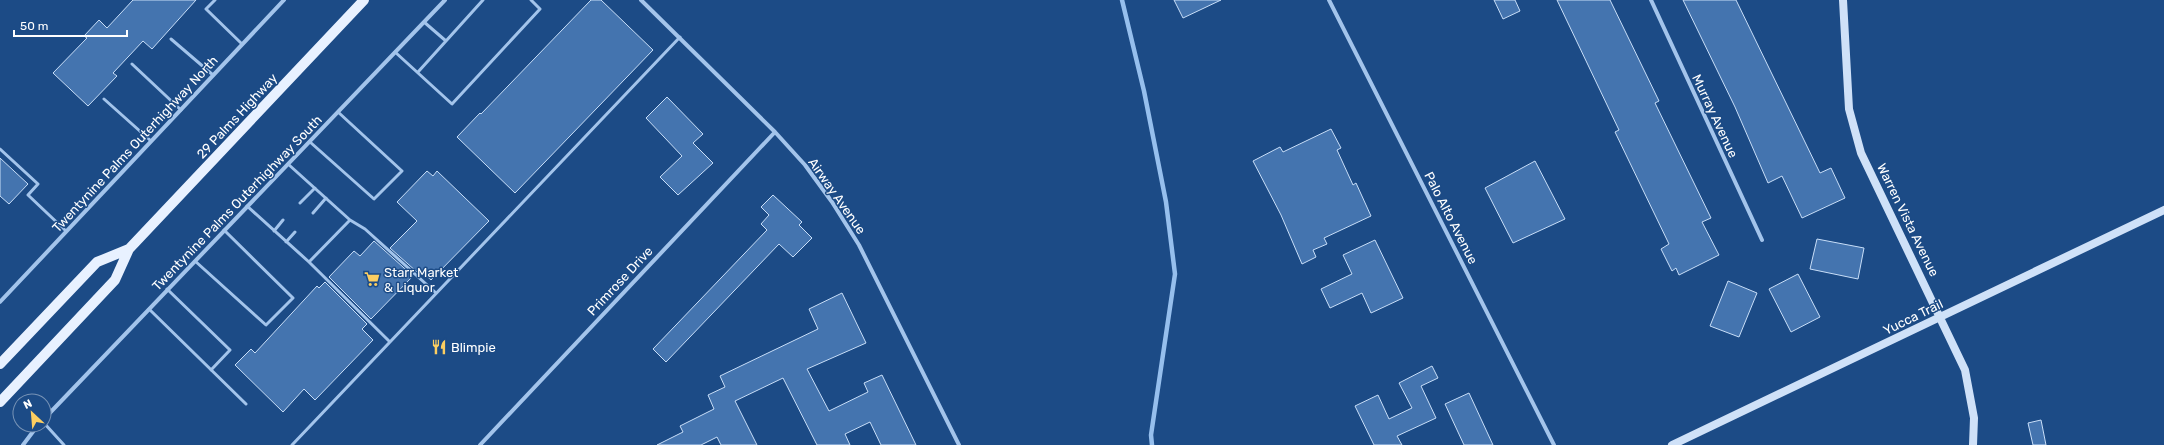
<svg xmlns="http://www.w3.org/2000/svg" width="2164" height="445" font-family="Rubik,sans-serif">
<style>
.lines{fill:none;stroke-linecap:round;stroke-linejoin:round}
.stream{stroke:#96bfed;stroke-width:4.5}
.building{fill:#4474af;stroke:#c8def8}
.lane{stroke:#a3c4eb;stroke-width:3}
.street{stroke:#a3c4eb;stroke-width:4}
.secondary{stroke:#cfe1f8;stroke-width:8}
.primary{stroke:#e8f1ff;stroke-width:10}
.labels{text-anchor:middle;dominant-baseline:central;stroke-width:3;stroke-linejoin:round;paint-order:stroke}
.street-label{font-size:13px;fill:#fff;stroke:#1c4b86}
.poi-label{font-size:13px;fill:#fff;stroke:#1c4b86;text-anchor:start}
</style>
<rect width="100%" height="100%" fill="#1c4b86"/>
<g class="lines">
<path class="stream" d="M1122,0L1144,91L1166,202L1175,274L1151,435L1152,445"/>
</g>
<path class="building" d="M133,0H196L152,49L143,41L113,73L117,76L88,106L53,73L87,38L84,36L99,20L107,28Z
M591,0H601L653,50L515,193L457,137L480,113L481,114Z
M1174,0H1221L1183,18Z
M1494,0H1515L1520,11L1503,19Z
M1557,0H1610L1659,101L1655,103L1711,218L1702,222L1719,255L1679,275L1676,268L1672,271L1661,249L1669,244L1615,132L1619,130Z
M1683,0H1736L1820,173L1831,168L1845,198L1802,218L1782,176L1768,183L1735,107Z
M667,97L703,134L693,143L713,163L678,195L660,177L682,156L646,118Z
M1331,129L1341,148L1337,150L1353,185L1356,183L1371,216L1324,238L1327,244L1313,250L1316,257L1302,264L1281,215L1253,161L1280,147L1283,152Z
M0,158L28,184L9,204L0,196Z
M1535,161L1565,219L1513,243L1485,188Z
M427,171L433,176L437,171L489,221L431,280L419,269L417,272L390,248L417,221L397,202Z
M773,195L802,222L799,225L812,238L793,257L779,244L666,362L653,349L767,230L761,224L769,215L761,207Z
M1817,239L1864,248L1858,279L1810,269Z
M1375,240L1403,298L1371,313L1362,293L1330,308L1321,289L1352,274L1343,255Z
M374,241L413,276L371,319L329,277L354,251L360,256Z
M1798,274L1820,317L1791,332L1769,289Z
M1728,281L1757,293L1739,337L1710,326Z
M325,282L367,324L362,329L373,340L315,400L304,389L283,412L235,365L251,349L255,353L317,286L319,288Z
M842,293L866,343L807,369L829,411L868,392L864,383L882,375L916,445H881L870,422L845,434L850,445H817L783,378L735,401L757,445H721L717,437L701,445H657L683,432L680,426L714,409L708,395L725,387L720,376L818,329L809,309Z
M1432,366L1438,378L1421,386L1436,418L1397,436L1402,445H1374L1355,406L1378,395L1389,419L1412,408L1399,383Z
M1469,393L1493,445H1464L1445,404Z
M2041,420L2046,445H2033L2028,423Z"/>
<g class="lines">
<path class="lane" d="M215,0L206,9L242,44
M424,22L446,41
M171,39L213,75
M395,52L452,104L540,9L531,0
M132,64L181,110
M418,72L483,0
M104,99L151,141
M310,142L374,199L402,171L338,112
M0,149L38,184L28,195L66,231
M300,203L315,188
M247,206L309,262L350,220L288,164
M313,213L326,198
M350,220L365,229L436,293
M274,231L283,220
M286,242L295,232
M195,261L266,325L293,298L224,230
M309,262L390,342
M167,289L230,350L211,370
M149,309L246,404
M44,423L64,445
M292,445L680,37"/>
<path class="street" d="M641,0L775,132L805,165L832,202L859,245L959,445
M1329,0L1554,445
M1651,0L1762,240
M0,302L284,0
M44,419L445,0
M23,445L38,425
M480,445L775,132"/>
<path class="secondary" d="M1843,0L1849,109L1861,153L1965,370L1974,418L1973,445
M1672,445L2164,210"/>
<path class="primary" d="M0,364L97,262L129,249
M0,402L115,280L129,249L364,0"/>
</g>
<defs>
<symbol id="supermarket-bare" viewBox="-9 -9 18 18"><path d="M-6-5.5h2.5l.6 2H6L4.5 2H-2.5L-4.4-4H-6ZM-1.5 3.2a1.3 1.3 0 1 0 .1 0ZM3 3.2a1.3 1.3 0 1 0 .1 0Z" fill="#fcce61" stroke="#1c4b86" stroke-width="2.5" paint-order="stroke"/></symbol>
<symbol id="restaurant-bare" viewBox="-9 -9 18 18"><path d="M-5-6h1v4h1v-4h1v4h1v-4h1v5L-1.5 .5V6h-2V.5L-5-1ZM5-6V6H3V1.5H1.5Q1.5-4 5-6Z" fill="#fcce61" stroke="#1c4b86" stroke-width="2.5" paint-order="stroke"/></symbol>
</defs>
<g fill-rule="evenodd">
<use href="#supermarket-bare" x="361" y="268" width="22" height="22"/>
<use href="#restaurant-bare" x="428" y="336" width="22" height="22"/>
</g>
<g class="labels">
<g class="street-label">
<text transform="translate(237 116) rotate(-47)">29 Palms Highway</text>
<text transform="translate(1715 116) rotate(65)">Murray Avenue</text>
<text transform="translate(135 144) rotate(-47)">Twentynine Palms Outerhighway North</text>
<text transform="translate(837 196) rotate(55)">Airway Avenue</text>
<text transform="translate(237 203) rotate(-46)">Twentynine Palms Outerhighway South</text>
<text transform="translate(1451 218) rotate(63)">Palo Alto Avenue</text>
<text transform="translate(1908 220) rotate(64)">Warren Vista Avenue</text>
<text transform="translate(620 281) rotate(-47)">Primrose Drive</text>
<text transform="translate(1913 317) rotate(-26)">Yucca Trail</text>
</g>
<g class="poi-label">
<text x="384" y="272">Starr Market<tspan x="384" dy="15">&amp; Liquor</tspan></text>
<text x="451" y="347">Blimpie</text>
</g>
</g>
<g transform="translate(32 413) rotate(334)"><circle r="19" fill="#1c4b86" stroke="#7793b6"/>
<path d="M0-3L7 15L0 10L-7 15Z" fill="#fcce61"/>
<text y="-6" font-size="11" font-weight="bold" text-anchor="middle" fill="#ffffff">N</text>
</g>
<path d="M14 30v6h113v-6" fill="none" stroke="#ffffff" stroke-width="2"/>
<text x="20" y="30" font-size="12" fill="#ffffff" stroke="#1c4b86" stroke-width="3" paint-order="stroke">50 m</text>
</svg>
